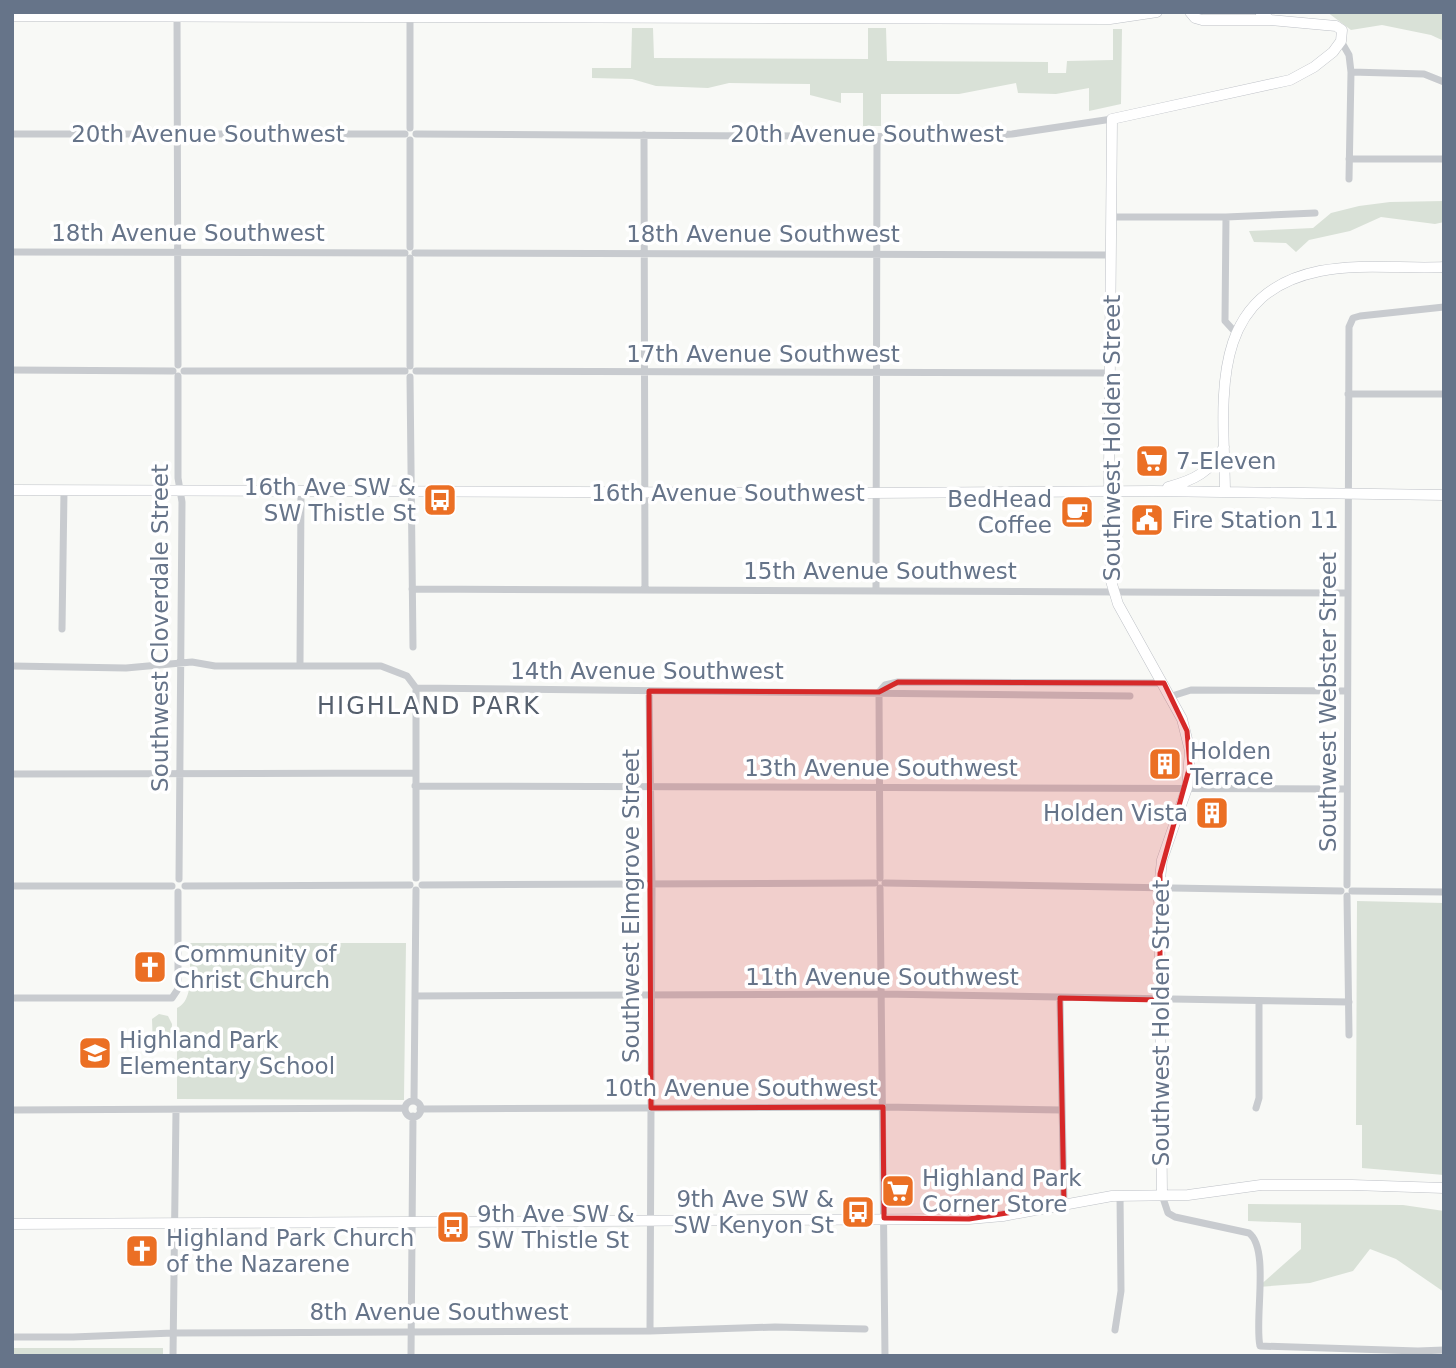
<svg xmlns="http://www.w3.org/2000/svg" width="1456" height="1368" font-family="'DejaVu Sans',sans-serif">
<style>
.green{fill:#d9e1d7}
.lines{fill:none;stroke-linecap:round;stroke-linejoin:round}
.secondary-casing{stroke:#bdc0c6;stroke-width:11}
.street{stroke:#c8cbcf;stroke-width:7}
.secondary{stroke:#fff;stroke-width:10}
.marked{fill:#d62828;fill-opacity:0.2;stroke:#d62828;stroke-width:5;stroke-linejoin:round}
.labels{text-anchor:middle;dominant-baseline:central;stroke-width:7;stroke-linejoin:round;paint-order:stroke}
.street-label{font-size:23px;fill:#667489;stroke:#fff}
.poi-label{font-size:23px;fill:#667489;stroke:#fff;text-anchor:start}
.neighbourhood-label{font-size:24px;letter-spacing:2px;fill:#555f6d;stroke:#fff}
</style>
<rect width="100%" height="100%" fill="#f8f9f6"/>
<path class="green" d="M1327,12H1444V41L1431,35L1382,25L1351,30Z
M632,28H653L654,58L868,59V28H886L887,61L1048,62V73H1066L1067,61L1113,60V29H1122L1121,104L1089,111V88L1056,94L1018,93L1016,83L959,94H881V126H863V93H841V103L810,95V84L729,83L708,88L656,86L632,79L592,78V68H631Z
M1444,201V222L1435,224L1381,217L1350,231L1309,240L1296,252L1286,243L1254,242L1249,231L1313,228L1331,213L1359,206L1390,202Z
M1357,901L1444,903V1175L1362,1168V1125H1356Z
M189,943H406L404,1100L177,1099V1008C196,1000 189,961 189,943Z
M159,1014L168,1016L172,1024L171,1047L153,1048L152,1019Z
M1248,1204L1403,1205L1444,1211V1292L1396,1259L1370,1249L1353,1271L1310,1283L1258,1287L1301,1249V1223L1248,1221Z
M12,1348H163V1356H12Z"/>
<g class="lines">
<defs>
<path id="secondary" d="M1190,12L1195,18L1202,20H1270
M12,16L1110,19L1157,12
M1168,487C1195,480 1210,472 1224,447
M12,490L869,493L1153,491L1444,495
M1225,491C1224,403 1205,294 1320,271C1360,263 1403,269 1444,267
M1162,1195L1159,889L1162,860L1187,788L1190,751L1182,719L1118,604L1111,581L1109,475L1112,119L1290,80L1314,67L1333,52L1341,41L1342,30L1336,26L1270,20L1260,12
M12,1224L969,1219L1003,1216L1112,1196L1188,1195L1261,1185H1352L1444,1188"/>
</defs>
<use href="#secondary" class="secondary-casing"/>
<path class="street" d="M177,12L178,365
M410,17V128
M1341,41L1349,55L1351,72L1349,179
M1351,72L1424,74L1444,82
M12,134H405
M416,134L971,137L1012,134L1112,119
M644,135L645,590
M410,140V247
M1349,159H1444
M1111,217H1226L1315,213
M1226,217L1225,321L1236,333
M12,252L405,253
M415,253L1111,255
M410,258V366
M12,370L173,371
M184,371H405
M416,371L1110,373
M178,376V478L182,502L179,879
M410,377L413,647
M1348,394H1444
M412,589L1347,593
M876,591L877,137
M62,629L64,491
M300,665L301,492
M12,666L126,668L192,662L215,666H381L407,676L416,688V878
M416,688L1130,696
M649,691L652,885L650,1331
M879,692L885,685L898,682L1164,683
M879,692L880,878
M1172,696L1191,690L1347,691
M12,774L415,773
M415,786L1347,789
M885,883L1341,891
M422,885L875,883
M1347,885L1349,327L1353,318L1360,316L1444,307
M12,886H172
M185,886L410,885
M880,888L885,1356
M1352,891L1444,892
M1347,896L1349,1035
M415,996L882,994L1349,1002
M12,998H172L178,989V892
M1060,998L1064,1204
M414,1101L416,890
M405 1109a8 8 0 1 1 16 0a8 8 0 1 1-16 0Z
M1256,1108L1259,1098V1001
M420,1109L883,1107L1061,1110
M12,1110L405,1108
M1162,1195L1168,1213L1175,1217L1249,1233C1270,1249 1254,1320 1260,1346L1418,1351L1444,1350
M1115,1330L1121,1291L1120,1195
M12,1337H73L173,1333L650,1331L775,1327L865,1329
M173,1356L176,1110
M411,1356L413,1116"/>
<use href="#secondary" class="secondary"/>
</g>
<path class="marked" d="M898,682L1164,683L1187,731L1190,766L1160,874V1000L1060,998L1064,1204L969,1219L884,1218L883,1107L651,1108L649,691L879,692Z"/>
<defs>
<symbol id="supermarket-square" viewBox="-11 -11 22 22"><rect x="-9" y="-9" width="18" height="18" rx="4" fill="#eb6f24" stroke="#fff"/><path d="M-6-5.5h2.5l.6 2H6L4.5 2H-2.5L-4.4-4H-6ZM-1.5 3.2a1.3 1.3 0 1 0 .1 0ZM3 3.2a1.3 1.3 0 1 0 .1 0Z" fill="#fff"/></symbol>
<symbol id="bus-square" viewBox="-11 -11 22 22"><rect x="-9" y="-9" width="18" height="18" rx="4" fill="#eb6f24" stroke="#fff"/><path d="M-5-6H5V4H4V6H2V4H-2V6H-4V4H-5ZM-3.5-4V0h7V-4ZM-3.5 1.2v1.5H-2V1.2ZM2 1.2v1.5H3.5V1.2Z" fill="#fff"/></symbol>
<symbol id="cafe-square" viewBox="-11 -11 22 22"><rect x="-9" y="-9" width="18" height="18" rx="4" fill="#eb6f24" stroke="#fff"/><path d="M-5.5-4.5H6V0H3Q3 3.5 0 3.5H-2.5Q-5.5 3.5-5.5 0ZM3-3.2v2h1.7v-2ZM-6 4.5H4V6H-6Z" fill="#fff"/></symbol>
<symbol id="civic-square" viewBox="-11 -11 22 22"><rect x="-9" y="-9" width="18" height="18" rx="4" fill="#eb6f24" stroke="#fff"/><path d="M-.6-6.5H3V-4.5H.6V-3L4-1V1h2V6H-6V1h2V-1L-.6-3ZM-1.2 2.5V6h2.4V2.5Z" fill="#fff"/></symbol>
<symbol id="building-square" viewBox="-11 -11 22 22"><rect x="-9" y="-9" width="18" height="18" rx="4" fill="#eb6f24" stroke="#fff"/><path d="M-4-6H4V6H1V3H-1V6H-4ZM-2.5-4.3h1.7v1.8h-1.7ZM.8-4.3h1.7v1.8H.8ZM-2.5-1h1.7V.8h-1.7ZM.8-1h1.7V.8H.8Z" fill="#fff"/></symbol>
<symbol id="church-square" viewBox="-11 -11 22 22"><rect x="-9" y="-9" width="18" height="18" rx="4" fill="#eb6f24" stroke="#fff"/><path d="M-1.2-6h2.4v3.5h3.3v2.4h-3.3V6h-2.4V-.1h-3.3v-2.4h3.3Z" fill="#fff"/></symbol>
<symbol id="school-square" viewBox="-11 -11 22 22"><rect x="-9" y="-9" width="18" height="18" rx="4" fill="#eb6f24" stroke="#fff"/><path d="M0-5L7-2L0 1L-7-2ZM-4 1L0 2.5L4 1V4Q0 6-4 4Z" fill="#fff"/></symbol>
</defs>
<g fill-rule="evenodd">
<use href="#supermarket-square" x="1133" y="442" width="38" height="38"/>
<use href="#bus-square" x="421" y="481" width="38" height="38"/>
<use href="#cafe-square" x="1058" y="493" width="38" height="38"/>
<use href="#civic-square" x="1128" y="501" width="38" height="38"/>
<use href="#building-square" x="1146" y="745" width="38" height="38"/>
<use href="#building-square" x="1193" y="794" width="38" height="38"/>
<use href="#church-square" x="131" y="948" width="38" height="38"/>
<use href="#school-square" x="76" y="1034" width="38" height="38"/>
<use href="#supermarket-square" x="879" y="1172" width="38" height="38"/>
<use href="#bus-square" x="839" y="1193" width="38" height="38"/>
<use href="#bus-square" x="434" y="1208" width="38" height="38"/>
<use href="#church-square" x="123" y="1232" width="38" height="38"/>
</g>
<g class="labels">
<g class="street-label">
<text x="208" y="134">20th Avenue Southwest</text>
<text x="867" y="134">20th Avenue Southwest</text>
<text x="188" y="233">18th Avenue Southwest</text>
<text x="763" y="234">18th Avenue Southwest</text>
<text x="763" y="354">17th Avenue Southwest</text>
<text transform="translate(1112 438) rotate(-90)">Southwest Holden Street</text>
<text x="728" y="493">16th Avenue Southwest</text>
<text x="880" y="571">15th Avenue Southwest</text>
<text transform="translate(160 628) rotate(-90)">Southwest Cloverdale Street</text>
<text x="647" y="671">14th Avenue Southwest</text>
<text transform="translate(1328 702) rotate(-90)">Southwest Webster Street</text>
<text x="881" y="768">13th Avenue Southwest</text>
<text transform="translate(631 906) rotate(-90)">Southwest Elmgrove Street</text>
<text x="882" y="977">11th Avenue Southwest</text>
<text transform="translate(1161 1023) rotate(-90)">Southwest Holden Street</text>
<text x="741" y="1088">10th Avenue Southwest</text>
<text x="439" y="1312">8th Avenue Southwest</text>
</g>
<g class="poi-label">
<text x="1176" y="461">7-Eleven</text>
<text x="416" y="487" text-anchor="end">16th Ave SW &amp;<tspan x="416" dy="26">SW Thistle St</tspan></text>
<text x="1052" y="499" text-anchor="end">BedHead<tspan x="1052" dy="26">Coffee</tspan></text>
<text x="1172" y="520">Fire Station 11</text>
<text x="1190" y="751">Holden<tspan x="1190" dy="26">Terrace</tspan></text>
<text x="1188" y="813" text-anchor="end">Holden Vista</text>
<text x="174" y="954">Community of<tspan x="174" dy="26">Christ Church</tspan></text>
<text x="119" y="1040">Highland Park<tspan x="119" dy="26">Elementary School</tspan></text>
<text x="922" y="1178">Highland Park<tspan x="922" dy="26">Corner Store</tspan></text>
<text x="834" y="1199" text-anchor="end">9th Ave SW &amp;<tspan x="834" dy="26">SW Kenyon St</tspan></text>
<text x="477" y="1214">9th Ave SW &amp;<tspan x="477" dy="26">SW Thistle St</tspan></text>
<text x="166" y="1238">Highland Park Church<tspan x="166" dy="26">of the Nazarene</tspan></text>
</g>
<g class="neighbourhood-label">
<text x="429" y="706">HIGHLAND PARK</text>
</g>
</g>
<rect width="1456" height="1368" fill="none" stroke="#667489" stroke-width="28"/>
</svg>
